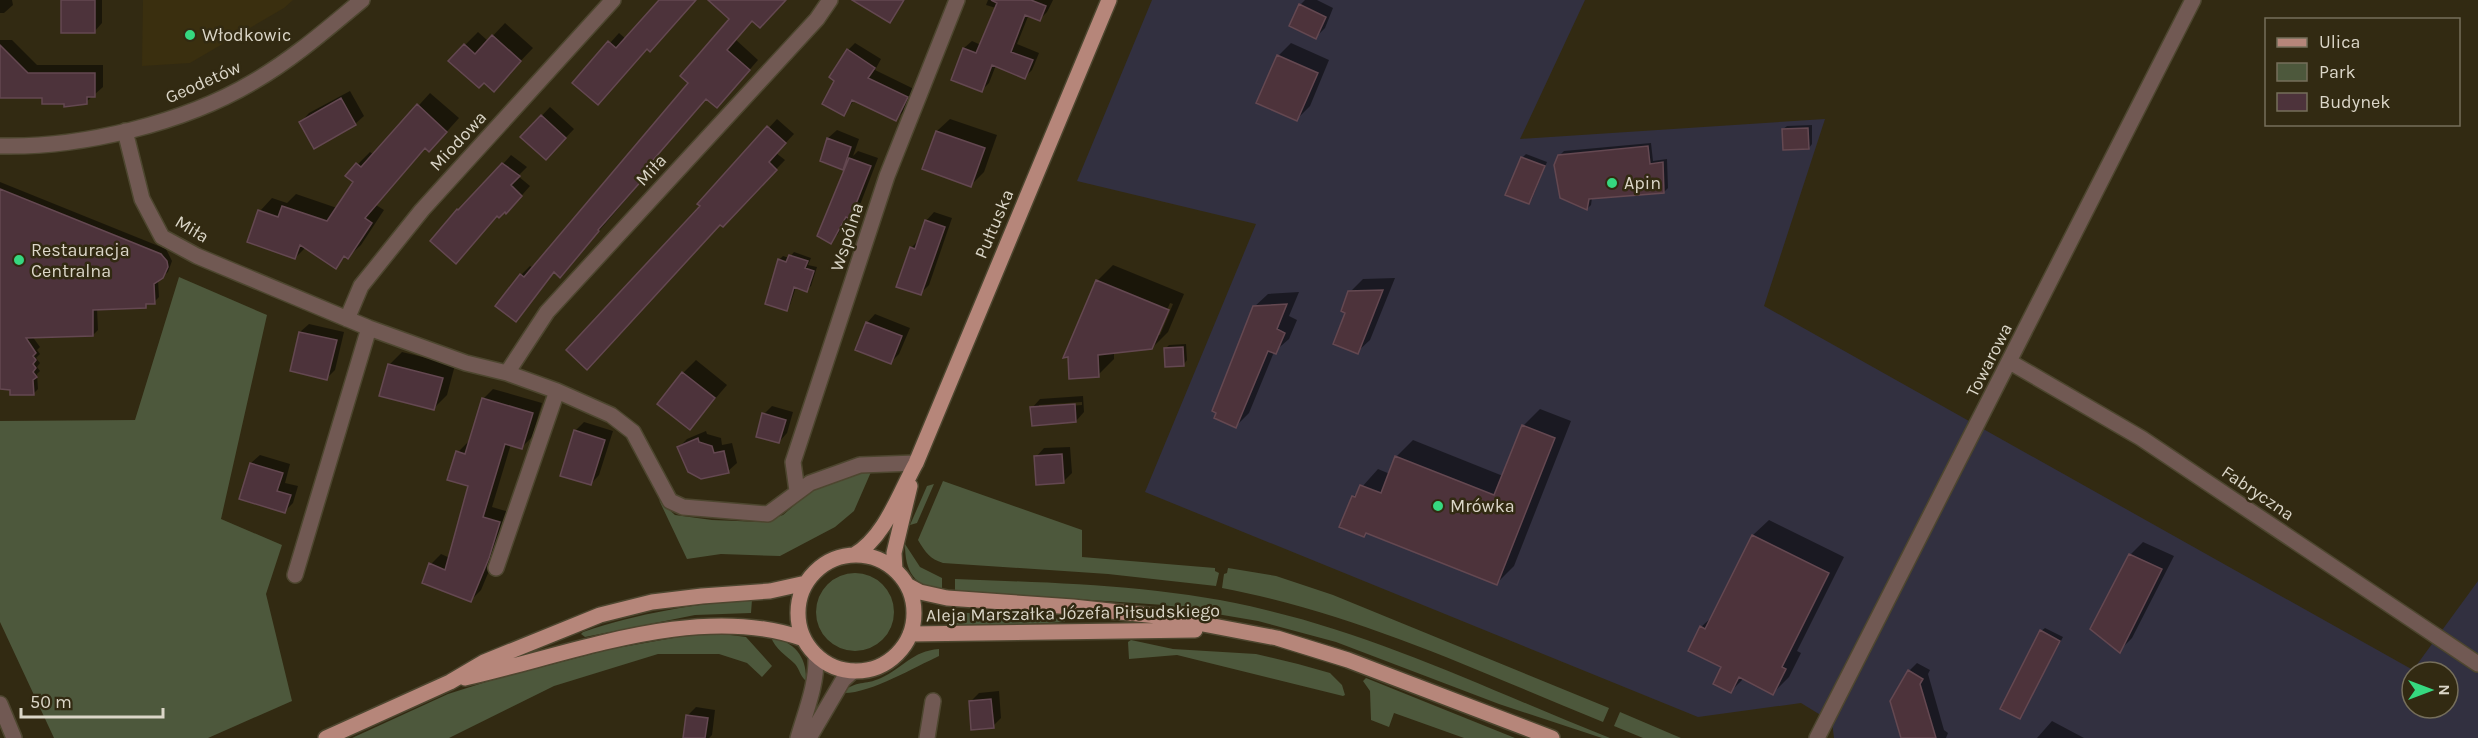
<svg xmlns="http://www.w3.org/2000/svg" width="2478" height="738" font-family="Karla,sans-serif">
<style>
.commercial{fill:#323040;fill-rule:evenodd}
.built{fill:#3a2f0f}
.green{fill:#4d583c}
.shadow{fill:#0007;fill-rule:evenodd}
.building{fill:#4d333b;stroke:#644851;stroke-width:1.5}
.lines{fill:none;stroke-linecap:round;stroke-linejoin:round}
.minor-casing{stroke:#4d462f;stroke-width:18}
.major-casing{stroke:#4d462f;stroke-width:18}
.minor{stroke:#715953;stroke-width:15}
.major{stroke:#b6867a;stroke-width:15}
.poi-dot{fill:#36d880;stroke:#322a12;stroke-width:2}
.labels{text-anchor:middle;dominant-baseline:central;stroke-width:5;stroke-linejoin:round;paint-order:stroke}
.poi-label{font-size:18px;fill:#dbd6c8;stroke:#322a12;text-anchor:start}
.street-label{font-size:18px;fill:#dbd6c8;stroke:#322a12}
</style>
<rect width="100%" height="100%" fill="#322a12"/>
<path class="commercial" d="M1152,0H1585L1520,139L1825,119L1764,306L2413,670L2478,581V738H1834L1832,722L1801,703L1698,717L1145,492L1256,224L1077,181ZM2412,672H2448V708H2412Z"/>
<path class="built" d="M143,0H293L284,8L190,63L142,66Z"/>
<path class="green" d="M179,277L267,315L221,519L282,545L266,594L292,701L208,738H54L0,622V421L135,420Z
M861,470L871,472L854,511L835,527L780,556L721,554L687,559L659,500L675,515L712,520L762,522L783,515L812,490Z
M943,481L1082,530V557L1215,568V571L1219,573L1216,586L1108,574L943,563C930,559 925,552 918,540Z
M934,484L917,523L910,525L927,486Z
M905,544L920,567L942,578V590C914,586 905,572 905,544Z
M1228,568L1276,576L1333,595L1609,708L1603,722C1478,671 1355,613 1222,588L1224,574L1227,573Z
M816 612a39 39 0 1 1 78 0a39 39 0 1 1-78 0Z
M955,579C1058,583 1165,585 1266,610C1385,638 1496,693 1610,738H1602L1499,704L1336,642L1258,621L1164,605L955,591Z
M752,600L751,613L695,615L585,637L581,634L583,632C640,613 692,604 752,600Z
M953,612L1063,619L1065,622L993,626H952Z
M707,632L746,637L772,666L762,677L747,663L719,654H658L554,686L449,738H352L448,694L489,681L611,649Z
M771,637C795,642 807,657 806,681C800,676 800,670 795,664C786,655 775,649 771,637Z
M1131,640L1173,649L1256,654L1298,664L1330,673L1342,685L1345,695L1343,696L1177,655L1129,659L1128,642Z
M939,649V656C915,667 867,695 842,693C857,679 864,686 881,678C903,668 912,651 939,649Z
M1366,678L1515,738H1464L1394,713L1389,727L1371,720L1370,691L1363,681Z
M1620,712L1681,738H1683H1643L1614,726Z"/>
<path class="shadow" d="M0,0H12L13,5L4,13H0Z
M63,0H102V23L94,32Z
M660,0H695L648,48L598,103L574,83L619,33L626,39Z
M710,0H784L753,20L735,39L758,60L726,97L707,98L649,164L653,168L569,266L555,271L516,321L521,275L530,266L533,268L690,83L731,19Z
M866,0H905L890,22Z
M988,0H1053L1047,12L1040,19L1029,14L1017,44L1039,53L1032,70L1025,77L996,65L989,83L982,90L953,79L964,48L972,41L981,45L996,8L986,5Z
M1305,0H1317L1333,8L1325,28L1316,37L1300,5Z
M505,23L533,48L494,89L465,45L478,32L488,41Z
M0,40H12L37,65H103V87L86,102H66L44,97H0Z
M855,43L881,59L875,70L914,89L904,111L896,119L855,99L844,114L848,50Z
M1291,43L1329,60L1310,106L1297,119L1278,56Z
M350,91L364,116L355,124L301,122L309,113Z
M430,93L459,118L442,137L426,147L376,205L384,210L361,245L348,257L346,256L335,267L306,247L295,258L249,242L260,211L272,198L287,203L296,194L337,208L355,182L357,165L370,152L374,155Z
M550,107L574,129L554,150L522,137Z
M777,119L794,134L776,153L785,160L723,225L700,203Z
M950,119L997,135L984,172L971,185L937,131Z
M1812,125V144L1809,148L1783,129L1787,126Z
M837,130L859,139L853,156L858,151L878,158L858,210L848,217L838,234L830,242L849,162L843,168L821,160L828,138Z
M1651,143L1653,161L1667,159L1668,188L1664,192L1592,198L1591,205L1587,209L1560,155L1564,151Z
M1526,154L1547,162L1532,199L1529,203L1522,158Z
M511,155L527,167L518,176L530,186L515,203L503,164Z
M0,182L166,249L172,261L168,272L158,280L159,297L154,302H149L145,307L97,308L98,330L93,335L32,336L40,347L37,350L40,354L36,358L40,363L37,367L40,371L37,374L38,389L33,394L0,388Z
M934,212L952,218L929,285L920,294L911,248L920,239L926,221Z
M794,252L811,258L808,265L817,267L811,286L807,290L796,287L790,305L786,309L779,260L783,256L789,258Z
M1113,265L1184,294L1168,332L1152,348L1114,352V359L1098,375L1071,377L1097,281ZM1170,303L1173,304L1160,335H1157Z
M1395,278L1370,340L1357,352L1347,312L1350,292L1363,279Z
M1299,292L1289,316L1297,320L1289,339L1274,352L1249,413L1236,426L1254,307L1268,294Z
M875,314L910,328L899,354L891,362L867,323Z
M309,324L344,332L335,370L327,378L300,332Z
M1186,344L1187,360L1184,364L1165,349L1169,345Z
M402,352L455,365L447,395L434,408L389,365Z
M696,360L727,385L690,428L683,373Z
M493,389L542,403L532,437L522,447L511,444L492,507L509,512L499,547L481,590L471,600L431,564L441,554L450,558L470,485L458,452L468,442L470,443L483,399Z
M1083,396L1084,412L1076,421L1032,408L1040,399ZM1082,402V405L1039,408V405Z
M772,406L793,412L787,433L779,442L764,414Z
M1540,409L1571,421L1514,566L1497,583L1367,532L1364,535L1353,497L1378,469L1390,474L1396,457L1413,440L1503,476L1523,426Z
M584,422L613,431L599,475L591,484L575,431Z
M706,431L707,434L721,438L722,445L732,443L737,463L728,471L678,448L687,439Z
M1070,447L1072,473L1064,481L1036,457L1044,448Z
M260,455L290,464L285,483L298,486L293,503L284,512L241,498L251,463Z
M1769,520L1844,557L1797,651L1801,653L1789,677L1773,693L1744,678L1731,691L1723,667L1701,627L1713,616L1753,535Z
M2143,542L2174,556L2132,638L2119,651L2130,555Z
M2045,628L2063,637L2020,717L2041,631Z
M1917,663L1930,670L1928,674L1944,730L1948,733L1946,738H1903L1909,671Z
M999,691L1001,718L993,726L970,702L979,693Z
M696,707L715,710L712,735L709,738H684L687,716Z
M2052,721L2084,738H2037Z"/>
<path class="building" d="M61,0H95V33H61Z
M659,0H696L650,52L647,49L598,105L572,83L608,41L616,48Z
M708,0H786L760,28L752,21L727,50L750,70L717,108L706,99L641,174L644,178L598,230L599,231L560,278L554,272L516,322L495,306L520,274L524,277L688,83L680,76L729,19Z
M852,0H904L890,23Z
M991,0H1031L1046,6L1040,21L1025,15L1011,52L1033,60L1025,79L992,65L982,92L951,80L963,48L976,53L997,3Z
M1299,4L1326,17L1316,39L1289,26Z
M492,35L521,61L494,92L484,83L479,88L448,61L464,44L475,54Z
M0,45L28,73H95V97H87V104L64,107V104H42V98H0Z
M847,49L875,68L868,78L908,97L896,121L852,100L844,116L822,104L834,81L829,77Z
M1277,55L1318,73L1297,121L1256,103Z
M341,98L356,125L314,149L299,122Z
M417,104L447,132L429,152L425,148L365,218L372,223L348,259L344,256L336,269L300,245L295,259L247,242L258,210L278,217L282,206L327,221L353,182L345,176L356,163L361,167Z
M541,115L566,138L546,160L520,137Z
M767,126L786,143L769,162L777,170L723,227L720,225L587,370L566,350L700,206L697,204Z
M1808,128L1809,149L1783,150L1782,129Z
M936,131L985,148L971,187L922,169Z
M827,138L851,147L843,170L820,161Z
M1648,146L1650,164L1663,162L1664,193L1589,199L1587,210L1560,198L1554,165L1558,155Z
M1521,157L1545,166L1529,204L1505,195Z
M849,158L871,166L850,219L846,217L831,244L817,236Z
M502,163L520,176L511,185L522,196L506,214L505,212L499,218L497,216L456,264L430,241L457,209L458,210Z
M0,189L161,254L167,261L168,267L163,278L154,284L155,304H146V308L93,310V336L26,338L36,353L33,356L36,360L33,364L36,368L33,372L37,377L33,380L34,395H10V390L0,389Z
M925,220L945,227L921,295L896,287L910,247L915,249Z
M789,255L808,261L805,268L814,271L807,292L794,287L787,311L765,304L778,259L786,262Z
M1096,280L1169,310L1152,349L1098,355L1099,377L1069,379L1068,357L1063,358Z
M1383,290L1358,354L1333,344L1345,313L1341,311L1348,291Z
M1287,304L1277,329L1285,333L1276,354L1268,351L1236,428L1214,418L1216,413L1212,411L1253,306Z
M866,322L902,336L891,364L855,350Z
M299,332L337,340L327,380L290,371Z
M1183,347L1184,366L1165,367L1164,348Z
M388,364L443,378L434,410L379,396Z
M682,372L715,398L690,430L657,404Z
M482,398L533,413L522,449L505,444L483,517L500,522L489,558L471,602L422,583L429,563L445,570L468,486L447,480L456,451L465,454Z
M1075,404L1076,422L1032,426L1030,407Z
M762,413L786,420L779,443L756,437Z
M1522,425L1555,438L1497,585L1366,533L1364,537L1339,527L1352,496L1355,497L1360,485L1381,493L1395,456L1494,495Z
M574,430L605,440L591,485L560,476Z
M698,438L699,442L712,446L714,453L724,451L729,473L701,479L688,472L677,447Z
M1062,454L1064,483L1036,485L1034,456Z
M250,463L283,473L277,491L291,495L285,513L239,499Z
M1752,535L1829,573L1782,667L1786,669L1773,695L1739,677L1731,693L1713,684L1721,667L1688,651L1700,626L1705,629Z
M2129,554L2162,569L2120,653L2090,629Z
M2040,630L2060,641L2020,719L2000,709Z
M1908,670L1923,679L1920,684L1936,738H1901L1890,701Z
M991,699L994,728L971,730L969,701Z
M686,715L708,718L705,738H683Z"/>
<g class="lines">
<defs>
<path id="minor" d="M125,131L142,199L162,237L197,256L369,328L466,363L507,373L557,391L611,415L633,432L670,501L683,507L768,514L810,483L860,465L916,463
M0,146C81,148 184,123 253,82C293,59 327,29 362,0
M347,319L361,286L422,210L613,0
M2010,362L2141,438L2478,664
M507,373L547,312L817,19L830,0
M797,491L793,462L887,176L957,0
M496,568L557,391
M295,575L369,328
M0,704L14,738
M798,738C806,710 817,685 816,655
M809,738L843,680L853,671
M927,738L933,701
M1817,738L2193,0"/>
<path id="major" d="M798 613a58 58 0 1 1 116 0a58 58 0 1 1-116 0Z
M854,555C885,537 899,494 916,463L1109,0
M895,570L894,553L910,486
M907,585L920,592L947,598L1073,607L1166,617L1277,638L1348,660L1552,738
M910,634L1195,630
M465,678C569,655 699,601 804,639
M326,738L450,682L484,662L600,615L652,602L702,596L770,591L806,583"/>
</defs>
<use href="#minor" class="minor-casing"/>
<use href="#major" class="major-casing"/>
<use href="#minor" class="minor"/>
<use href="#major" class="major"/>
</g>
<g class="poi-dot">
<circle cx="190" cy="35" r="6"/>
<circle cx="1612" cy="183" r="6"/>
<circle cx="19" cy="260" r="6"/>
<circle cx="1438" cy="506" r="6"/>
</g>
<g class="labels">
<g class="poi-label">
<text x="202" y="35">Włodkowic</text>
<text x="1624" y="183">Apin</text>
<text x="31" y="250">Restauracja<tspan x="31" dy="21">Centralna</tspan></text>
<text x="1450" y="506">Mrówka</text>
</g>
<g class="street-label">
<text transform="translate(203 82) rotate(-24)">Geodetów</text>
<text transform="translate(458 141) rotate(-47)">Miodowa</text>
<text transform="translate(651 170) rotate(-47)">Miła</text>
<text transform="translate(994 224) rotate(-67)">Pułtuska</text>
<text transform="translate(192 229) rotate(31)">Miła</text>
<text transform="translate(847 237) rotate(-72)">Wspólna</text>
<text transform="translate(1989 360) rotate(-63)">Towarowa</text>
<text transform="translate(2258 493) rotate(34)">Fabryczna</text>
<text transform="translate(1073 613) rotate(-1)">Aleja Marszałka Józefa Piłsudskiego</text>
</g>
</g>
<rect x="2265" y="18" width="195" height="108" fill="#322a12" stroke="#766f5b" stroke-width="1.5"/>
<rect x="2277" y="38" width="30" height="9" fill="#b6867a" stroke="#766f5b" stroke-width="1.5"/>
<text x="2319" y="48" font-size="18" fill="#dbd6c8">Ulica</text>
<rect x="2277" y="63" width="30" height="18" fill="#4d583c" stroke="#766f5b" stroke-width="1.5"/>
<text x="2319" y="78" font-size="18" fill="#dbd6c8">Park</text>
<rect x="2277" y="93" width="30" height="18" fill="#4d333b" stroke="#766f5b" stroke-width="1.5"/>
<text x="2319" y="108" font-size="18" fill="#dbd6c8">Budynek</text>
<g transform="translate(2430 690) rotate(90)"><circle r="28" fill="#322a12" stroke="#766f5b" stroke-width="1.5"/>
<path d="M0-4.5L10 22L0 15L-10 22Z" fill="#36d880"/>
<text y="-9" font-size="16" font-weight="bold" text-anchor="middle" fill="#dbd6c8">N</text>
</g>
<path d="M21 708v9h142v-9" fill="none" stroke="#dbd6c8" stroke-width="3"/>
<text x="30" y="708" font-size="18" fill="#dbd6c8" stroke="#322a12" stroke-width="4.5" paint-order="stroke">50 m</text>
</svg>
